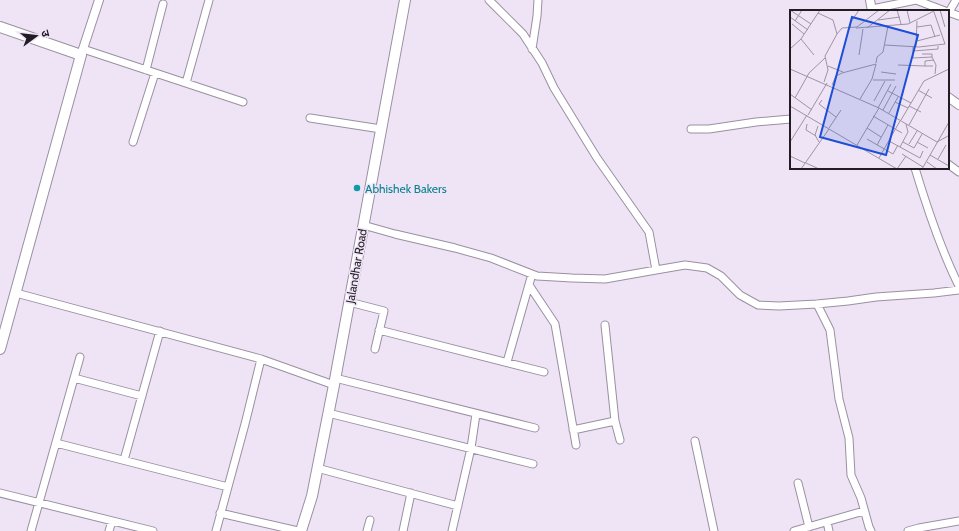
<svg xmlns="http://www.w3.org/2000/svg" width="959" height="531" font-family="Cabin,'Noto Sans Devanagari',sans-serif">
<style>
.lines{fill:none;stroke-linecap:round;stroke-linejoin:round}
.minor-casing{stroke:#9a90a1;stroke-width:9}
.tertiary-casing{stroke:#9a90a1;stroke-width:10}
.secondary-casing{stroke:#9a90a1;stroke-width:12}
.minor{stroke:#fff;stroke-width:7}
.tertiary{stroke:#fff;stroke-width:8}
.secondary{stroke:#fff;stroke-width:10}
.culture-dot{fill:#0f9aa8;stroke:#efe4f6;stroke-width:1.5}
.labels{text-anchor:middle;dominant-baseline:central;stroke-width:3;stroke-linejoin:round;paint-order:stroke}
.culture-label{font-size:12px;fill:#0d838f;stroke:#efe4f6;text-anchor:start}
.street-label{font-size:12px;fill:#211d23;stroke:#efe4f6}
.inset-road{fill:none;stroke:#9d94a2;stroke-width:1}
.view{fill:#1d4ed8;fill-opacity:0.15;stroke:#1d4ed8;stroke-width:2}
.inset-edge{fill:none;stroke:#211d23;stroke-width:2}
</style>
<rect width="100%" height="100%" fill="#efe4f6"/>
<g class="lines">
<defs>
<path id="minor" d="M872,9L916,0L945,11
M948,12L959,16
M949,12L956,0
M83,49L243,102
M532,49L537,16L538,0
M146,70L163,4
M186,83L209,0
M310,118L381,129
M691,129H709L756,122L791,119
M133,142L155,73
M948,164L959,172
M915,168C927,208 940,248 959,286
M363,225L395,234L455,248L491,258L537,276L572,278L605,279L656,270L649,232L597,158L554,88L542,63L523,34L489,0
M656,270L685,265L707,268L721,276L740,295L758,305L779,306L817,304L848,301L876,297L934,293L959,290
M529,285L555,324L576,445
M16,293L261,359L334,385
M349,302L384,311L375,349
M817,304L830,330L839,399L849,438L851,475L861,498L869,527L871,531
M605,325L615,421L620,440
M379,330L544,372
M507,362L532,274
M74,378L142,396
M335,378L535,428
M328,413L533,464
M573,430L615,421
M695,441L714,531
M56,443L228,487
M124,460L160,331
M317,468L458,506
M798,483L809,527
M0,493L153,531
M220,513L298,531
M827,522L829,531
M31,531L80,357
M109,531L112,521
M216,531L245,424L261,359
M367,531L370,520
M403,531L411,493
M452,531L471,448L476,414
M794,531L864,511
M908,531L919,528L959,521"/>
<path id="tertiary" d="M870,0L872,11
M81,55L99,0
M948,97L959,105"/>
<path id="secondary" d="M0,27L81,55L0,349
M301,531L312,496L334,385L405,0"/>
</defs>
<use href="#minor" class="minor-casing"/>
<use href="#tertiary" class="tertiary-casing"/>
<use href="#secondary" class="secondary-casing"/>
<use href="#minor" class="minor"/>
<use href="#tertiary" class="tertiary"/>
<use href="#secondary" class="secondary"/>
</g>
<circle class="culture-dot" cx="357" cy="188" r="4"/>
<g class="labels">
<g class="culture-label">
<text x="365" y="188">Abhishek Bakers</text>
</g>
<g class="street-label">
<text transform="translate(356 266) rotate(-80)">Jalandhar Road</text>
</g>
</g>
<g transform="translate(790 10)">
<rect width="159" height="159" fill="#efe4f6"/>
<path class="inset-road" d="M0,0L21,14M107,0L111,14M117,0L120,13M150,0L155,17M28,3L43,10M0,7L18,20M88,10L110,7M5,11L12,0M2,14L14,24M127,17L141,15L145,27M60,18L61,12L69,0M66,18L118,14L146,0M77,18L100,0M47,24L52,18L67,17L89,0M11,29L24,45M127,31L150,25M95,35L129,37L155,34L144,2M123,36V48L142,47V44H132M126,36L127,11M0,39L11,29L30,0M123,41L148,39V36M69,45L73,19M142,47L146,55L145,64M86,53L87,47L93,42L98,16M108,55L135,56M38,56L53,62M143,56H135V51L144,50M0,59L89,98L147,132M91,62L106,64M83,70H105M34,72L38,60L35,46L47,24L43,10M42,75L46,66L52,63L86,54L82,69L70,89M128,80L142,88M98,81L121,93M0,84L22,100M5,88L19,63L35,48M32,90L29,94L46,107M84,91L95,71M105,92L118,98M0,96L39,119M119,96L131,102M88,98L101,74M93,100L106,76M99,103L108,87M18,105L37,73M83,106L112,123M111,110L134,71L159,59M17,114L16,120L26,126M119,115L139,79M28,116L25,125L29,132M39,118L51,100M77,118L91,127M77,129L103,144L108,135M99,131L130,148L133,141M0,132L17,105M113,132L124,138L132,124M127,132L138,138M147,132L158,126M119,134L127,121M67,135L89,98M87,135L98,115M110,137L118,122L116,114M112,144L133,157M140,145L159,156M0,146L15,153M89,148L110,111M148,149L156,135M137,152L147,159M16,153L29,159M11,159L39,119L107,159M107,159L116,146M132,159L159,112"/>
<path class="view" d="M62,7L128,25L96,145L30,127Z"/>
<rect width="159" height="159" class="inset-edge"/>
</g>
<g transform="translate(36 36) rotate(75)" stroke="#efe4f6" stroke-width="3" paint-order="stroke">
<path d="M0-3L7 15L0 10L-7 15Z" fill="#211d23"/>
<text y="-6" font-size="11" font-weight="bold" text-anchor="middle" fill="#211d23">उ</text>
</g>
</svg>
